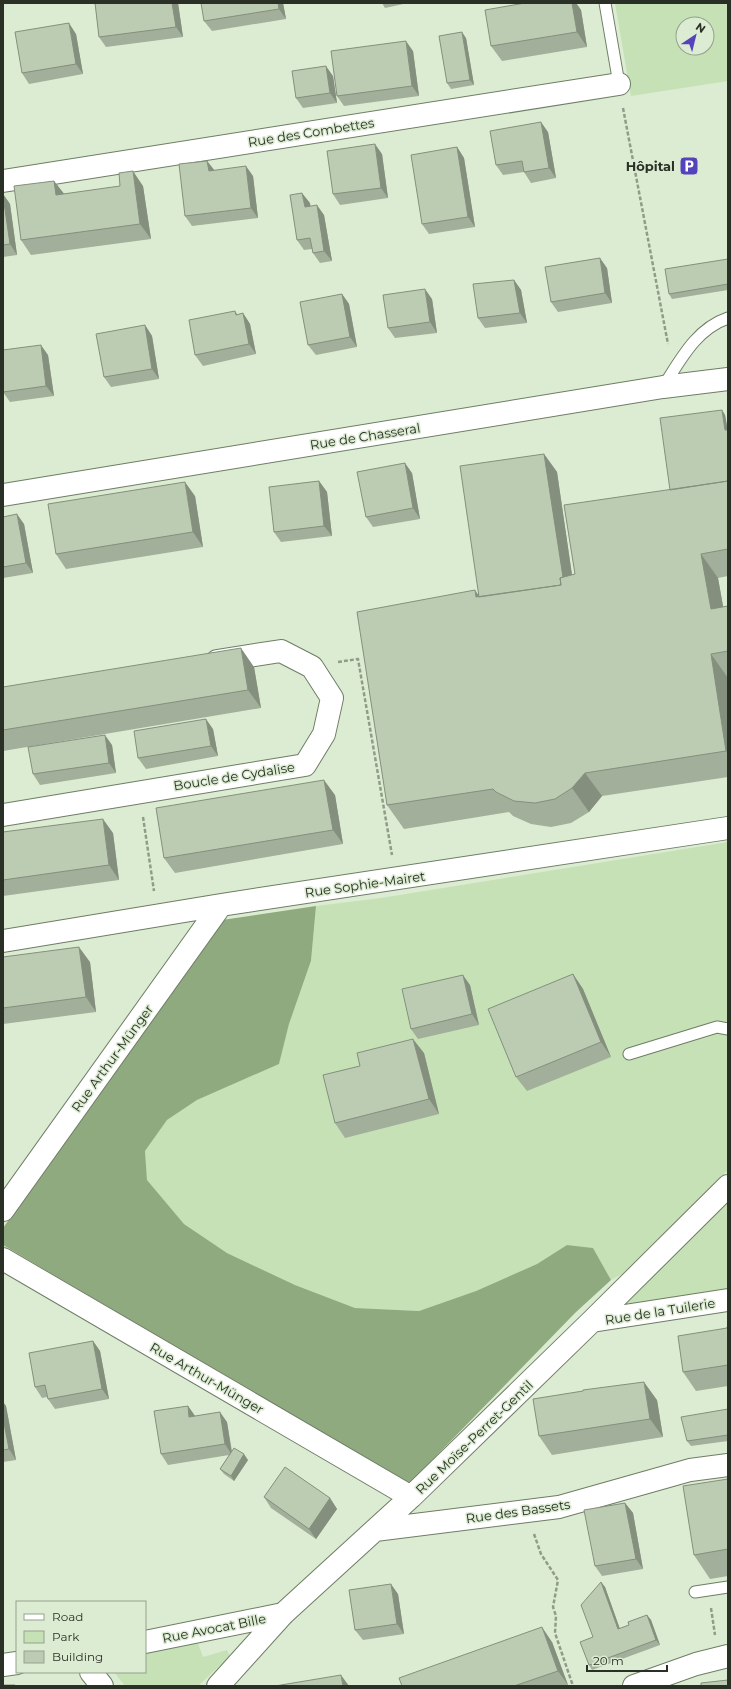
<svg xmlns="http://www.w3.org/2000/svg" width="731" height="1689" font-family="Montserrat,sans-serif">
<style>
.green{fill:#c6e1b6;fill-rule:evenodd}
.forest{fill:#90aa80}
.lines{fill:none;stroke-linecap:round;stroke-linejoin:round}
.service-casing{stroke:#6e7d65;stroke-width:13}
.minor-casing{stroke:#6e7d65;stroke-width:24}
.secondary-casing{stroke:#6e7d65;stroke-width:24}
.path{stroke:#909c88;stroke-width:2.5;stroke-dasharray:4 2;stroke-linecap:butt}
.service{stroke:#fff;stroke-width:11}
.minor{stroke:#fff;stroke-width:22}
.secondary{stroke:#fff;stroke-width:22}
.wall{fill:#a2af9a}
.shaded-wall{fill:#848f7d}
.building{fill:#bcccb3;stroke:#848f7d}
.labels{text-anchor:middle;dominant-baseline:central;stroke-width:3;stroke-linejoin:round;paint-order:stroke}
.street-label{font-size:13px;fill:#2a3026;stroke:#dcecd2}
.poi-label{font-size:13px;font-weight:bold;fill:#2a3026;stroke:#dcecd2;text-anchor:end}
</style>
<rect width="100%" height="100%" fill="#dcecd2"/>
<path class="green" d="M615,3H728V81L631,96ZM683,24H707V48H683Z
M728,842V1170L622,1274L611,1280L593,1248L567,1245L537,1264L476,1291L419,1311L355,1308L295,1285L227,1253L184,1224L147,1180L145,1151L167,1120L197,1100L279,1064L289,1024L311,962L316,906L381,898Z
M728,1202V1290L623,1306Z
M198,1643L203,1657L227,1650L230,1656L198,1686H125L114,1672H145V1652Z"/>
<path class="forest" d="M316,906L311,961L289,1024L279,1064L197,1100L167,1120L145,1151L147,1180L184,1224L227,1253L295,1285L355,1308L419,1311L476,1291L537,1264L567,1245L593,1248L611,1280L575,1313L409,1484L3,1245V1228L222,920Z"/>
<g class="lines">
<defs>
<path id="service" d="M605,3L619,84
M663,387C681,359 696,329 728,318
M629,1054L717,1027L728,1029
M695,1592L728,1587"/>
<path id="minor" d="M3,181L619,84
M3,495L663,387L728,379
M3,815L305,765L324,734L332,698L312,667L281,651L217,661
M3,941L221,905L728,828
M3,1210L221,905
M3,1259L411,1497
M592,1321L728,1300
M375,1530L559,1507L690,1470L728,1465
M145,1642L283,1614
M3,1665L17,1663
M91,1672L102,1686
M218,1686L283,1614L411,1497L592,1321L728,1186"/>
<path id="secondary" d="M634,1686L696,1664L728,1656"/>
</defs>
<use href="#service" class="service-casing"/>
<use href="#minor" class="minor-casing"/>
<use href="#secondary" class="secondary-casing"/>
<path class="path" d="M623,108L668,344
M338,662L358,659L392,855
M143,817L154,891
M534,1534L541,1554L558,1580L553,1607L556,1616L555,1633L573,1686
M711,1608L715,1635"/>
<use href="#service" class="service"/>
<use href="#minor" class="minor"/>
<use href="#secondary" class="secondary"/>
</g>
<path class="wall" d="M95,3H178L183,37L106,47L99,37Z
M283,3L286,19L212,31L204,21Z
M382,3H408L385,8Z
M525,3H576L581,10L587,47L502,61L491,46Z
M76,34L83,74L29,84L22,73Z
M466,38L474,85L451,89L447,83Z
M413,51L419,96L344,106L337,96Z
M333,76L337,103L303,108L296,98Z
M548,132L556,178L531,183L524,172L503,175L496,165Z
M457,147L464,158L475,227L429,234L422,224Z
M382,154L388,198L340,205L333,194Z
M207,161L214,170L253,176L258,218L192,226L185,216Z
M54,181L64,194L143,186L151,239L31,255L21,240Z
M3,194L10,204L17,255L3,257Z
M310,203V206L324,215L332,261L320,263L313,253L312,249L304,250L297,240Z
M728,259V290L672,299L669,294Z
M607,268L612,303L558,312L551,302Z
M514,280L521,290L527,323L485,328L478,318Z
M342,294L349,304L357,347L316,355L308,345Z
M432,299L437,333L395,338L388,328Z
M235,311L238,315L243,313L250,324L256,354L203,366L195,355Z
M145,325L152,336L159,379L111,387L104,377Z
M3,350L48,355L54,396L10,402L3,392Z
M722,410L725,415L728,430V576L718,578L723,607L728,606V777L602,796L589,812L571,823L551,827L531,824L513,816L509,812L404,829L387,805L478,595L544,454L557,472L572,575L575,574L670,490Z
M412,473L420,519L373,527L366,517Z
M319,481L327,492L332,536L281,542L274,532Z
M195,496L203,547L66,569L56,554Z
M3,517L24,524L33,573L3,578Z
M254,667L261,708L3,751V687Z
M213,729L218,756L146,769L138,758Z
M112,745L116,773L40,785L33,774Z
M335,795L343,844L175,873L164,858Z
M3,832L113,833L119,880L3,896Z
M3,957L90,962L96,1012L3,1024Z
M573,974L583,989L611,1057L527,1091L516,1077Z
M470,985L479,1025L418,1039L411,1029Z
M424,1053L439,1114L345,1138L335,1123L360,1066Z
M728,1327V1386L696,1391L683,1372Z
M93,1341L100,1351L109,1399L55,1409L48,1399L47,1397L42,1398L35,1387Z
M657,1400L663,1437L552,1455L539,1436Z
M3,1402L6,1406L16,1460L3,1462Z
M188,1406L195,1416L227,1422L232,1451L248,1460L234,1481L224,1474L220,1469L229,1455L168,1465L161,1454Z
M728,1409V1441L691,1446L687,1441Z
M728,1479V1576L710,1579L694,1555Z
M264,1497L330,1498L337,1509L316,1539L271,1508Z
M625,1503L633,1513L643,1569L602,1576L595,1566Z
M601,1582L605,1587L620,1629L629,1625L647,1615L651,1620L660,1645L592,1670L589,1665Z
M398,1594L404,1634L363,1640L355,1630Z
M552,1642L568,1685L566,1686H402Z"/>
<path class="shaded-wall" d="M172,3H178L183,37L176,27Z
M278,3H283L286,19L279,9Z
M572,3H576L581,10L587,47L577,32Z
M69,23L76,34L83,74L76,64Z
M462,32L466,38L474,85L470,80Z
M406,41L413,51L419,96L412,86Z
M326,66L333,76L337,103L330,93Z
M541,122L548,132L556,178L549,168Z
M375,144L382,154L388,198L381,188Z
M457,147L464,158L475,227L468,217Z
M207,161L215,171H209Z
M246,166L253,176L258,218L251,208Z
M133,171L143,186L151,239L140,224Z
M54,181L65,195H56Z
M302,193L310,203L312,217L305,207Z
M3,194L10,204L17,255L10,244Z
M317,205L324,215L332,261L324,251Z
M600,258L607,268L612,303L605,293Z
M514,280L521,290L527,323L520,313Z
M425,289L432,299L437,333L430,322Z
M342,294L349,304L357,347L350,337Z
M243,313L250,324L256,354L249,344Z
M145,325L152,336L159,379L152,369Z
M41,345L48,355L54,396L46,386Z
M722,410L725,415L728,433L725,430Z
M544,454L557,472L577,609L564,590Z
M405,463L412,473L420,519L413,508Z
M319,481L327,492L332,536L324,526Z
M185,482L195,496L203,547L193,532Z
M17,514L24,524L33,573L26,563Z
M701,554L718,578L728,633L711,609Z
M475,590L483,602L476,597Z
M241,648L254,667L261,708L248,690Z
M711,654L728,678V754L726,751Z
M206,719L213,729L218,756L211,746Z
M105,735L112,745L116,773L109,763Z
M585,773L602,796L589,812L572,788Z
M324,780L335,795L343,844L333,830Z
M103,819L113,833L119,880L109,865Z
M79,947L90,962L96,1012L86,997Z
M573,974L583,989L611,1057L601,1042Z
M463,975L470,985L479,1025L472,1014Z
M413,1039L424,1053L439,1114L429,1099Z
M93,1341L100,1351L109,1399L102,1389Z
M644,1382L657,1400L663,1437L650,1419Z
M3,1402L6,1406L16,1460L9,1449L3,1418Z
M188,1406L195,1416L189,1417Z
M220,1412L227,1422L232,1455L225,1444Z
M244,1454L248,1460L234,1481L231,1476Z
M330,1498L337,1509L316,1539L309,1529Z
M625,1503L633,1513L643,1569L636,1559Z
M601,1582L605,1587L622,1635L618,1629Z
M391,1584L398,1594L404,1634L397,1624Z
M647,1615L651,1620L660,1645L656,1640Z
M542,1627L552,1642L568,1685L558,1671Z
M341,1675L349,1686H343Z"/>
<path class="building" d="M95,3H172L176,27L99,37Z
M201,3H278L279,9L204,21Z
M525,3H572L577,32L491,46L485,10Z
M69,23L76,64L22,73L15,32Z
M462,32L470,80L447,83L439,36Z
M406,41L412,86L337,96L331,51Z
M326,66L330,93L296,98L292,71Z
M541,122L549,168L524,172L522,161L496,165L490,131Z
M375,144L381,188L333,194L327,151Z
M457,147L468,217L422,224L411,155Z
M207,161L209,171L246,166L251,208L185,216L179,164Z
M133,171L140,224L21,240L14,186L54,181L56,195L120,186L119,173Z
M302,193L305,207L317,205L324,251L313,253L310,238L297,240L290,195Z
M3,196L10,244L3,245Z
M600,258L605,293L551,302L545,267Z
M728,259V284L669,294L665,269Z
M514,280L520,313L478,318L473,284Z
M425,289L430,322L388,328L383,295Z
M342,294L350,337L308,345L300,302Z
M235,311L236,315L243,313L249,344L195,355L189,320Z
M145,325L152,369L104,377L96,334Z
M41,345L46,386L3,392V350Z
M722,410L725,430H728V481L670,490L660,418Z
M544,454L563,577L560,578L561,585L479,597L460,466Z
M405,463L413,508L366,517L357,472Z
M319,481L324,526L274,532L269,487Z
M728,481V549L701,554L711,609L728,606V651L711,654L726,751L585,773L572,788L555,799L535,803L514,801L496,792L493,789L387,805L357,612L475,590L476,597L561,585L560,578L575,574L564,505Z
M185,482L193,532L56,554L48,504Z
M17,514L26,563L3,567V517Z
M241,648L248,690L3,730V687Z
M206,719L211,746L138,758L134,731Z
M105,735L109,763L33,774L28,747Z
M324,780L333,830L164,858L156,808Z
M103,819L109,865L3,880V832Z
M79,947L86,997L3,1008V957Z
M573,974L601,1042L516,1077L488,1009Z
M463,975L472,1014L411,1029L402,989Z
M413,1039L429,1099L335,1123L323,1075L360,1066L357,1053Z
M727,1327H728V1365L683,1372L678,1336L727,1328Z
M93,1341L102,1389L48,1399L45,1385L35,1387L29,1353Z
M644,1382L650,1419L539,1436L533,1399L583,1391V1390Z
M188,1406L189,1417L220,1412L225,1444L161,1454L154,1411Z
M728,1409V1435L687,1441L681,1417Z
M3,1418L9,1449L3,1450Z
M234,1448L244,1454L231,1476L220,1469Z
M285,1467L330,1498L309,1529L264,1497Z
M728,1479V1549L694,1555L683,1486Z
M625,1503L636,1559L595,1566L584,1510Z
M601,1582L618,1629L629,1625L628,1622L647,1615L656,1640L589,1665L580,1642L593,1637L581,1605Z
M391,1584L397,1624L355,1630L349,1590Z
M542,1627L558,1671L514,1686H402L399,1678Z
M341,1675L343,1686H275Z
M728,1680V1686H701V1683Z
M3,1685H15V1686H3Z"/>
<defs>
<symbol id="parking-square" viewBox="-11 -11 22 22"><rect x="-9" y="-9" width="18" height="18" rx="4" fill="#5443ba" stroke="#dcecd2"/><path d="M-3.5-5.5H1a3.5 3.5 0 0 1 0 7H-1V5.5H-3.5ZM-1-3.4V-.6H.8a1.4 1.4 0 0 0 0-2.8Z" fill="#fff"/></symbol>
</defs>
<g fill-rule="evenodd">
<use href="#parking-square" x="678" y="155" width="22" height="22"/>
</g>
<g class="labels">
<g class="street-label">
<text transform="translate(311 132) rotate(-9)">Rue des Combettes</text>
<text transform="translate(365 436) rotate(-9)">Rue de Chasseral</text>
<text transform="translate(234 776) rotate(-9)">Boucle de Cydalise</text>
<text transform="translate(365 884) rotate(-8)">Rue Sophie-Mairet</text>
<text transform="translate(112 1058) rotate(-54)">Rue Arthur-Münger</text>
<text transform="translate(660 1311) rotate(-9)">Rue de la Tuilerie</text>
<text transform="translate(207 1378) rotate(30)">Rue Arthur-Münger</text>
<text transform="translate(474 1437) rotate(-44)">Rue Moïse-Perret-Gentil</text>
<text transform="translate(518 1511) rotate(-8)">Rue des Bassets</text>
<text transform="translate(214 1628) rotate(-11)">Rue Avocat Bille</text>
</g>
<g class="poi-label">
<text x="675" y="166">Hôpital</text>
</g>
</g>
<rect width="731" height="1689" fill="none" stroke="#2a3026" stroke-width="8"/>
<rect x="16" y="1601" width="130" height="72" fill="#dcecd2" stroke="#95a18d"/>
<rect x="24" y="1614" width="20" height="6" fill="#ffffff" stroke="#95a18d"/>
<text x="52" y="1621" font-size="12" fill="#2a3026">Road</text>
<rect x="24" y="1631" width="20" height="12" fill="#c6e1b6" stroke="#95a18d"/>
<text x="52" y="1641" font-size="12" fill="#2a3026">Park</text>
<rect x="24" y="1651" width="20" height="12" fill="#bcccb3" stroke="#95a18d"/>
<text x="52" y="1661" font-size="12" fill="#2a3026">Building</text>
<g transform="translate(695 36) rotate(35)"><circle r="19" fill="#dcecd2" stroke="#95a18d"/>
<path d="M0-3L7 15L0 10L-7 15Z" fill="#5443ba"/>
<text y="-6" font-size="11" font-weight="bold" text-anchor="middle" fill="#2a3026">N</text>
</g>
<path d="M587 1665v6h80v-6" fill="none" stroke="#2a3026" stroke-width="2"/>
<text x="593" y="1665" font-size="12" fill="#2a3026" stroke="#dcecd2" stroke-width="3" paint-order="stroke">20 m</text>
</svg>
